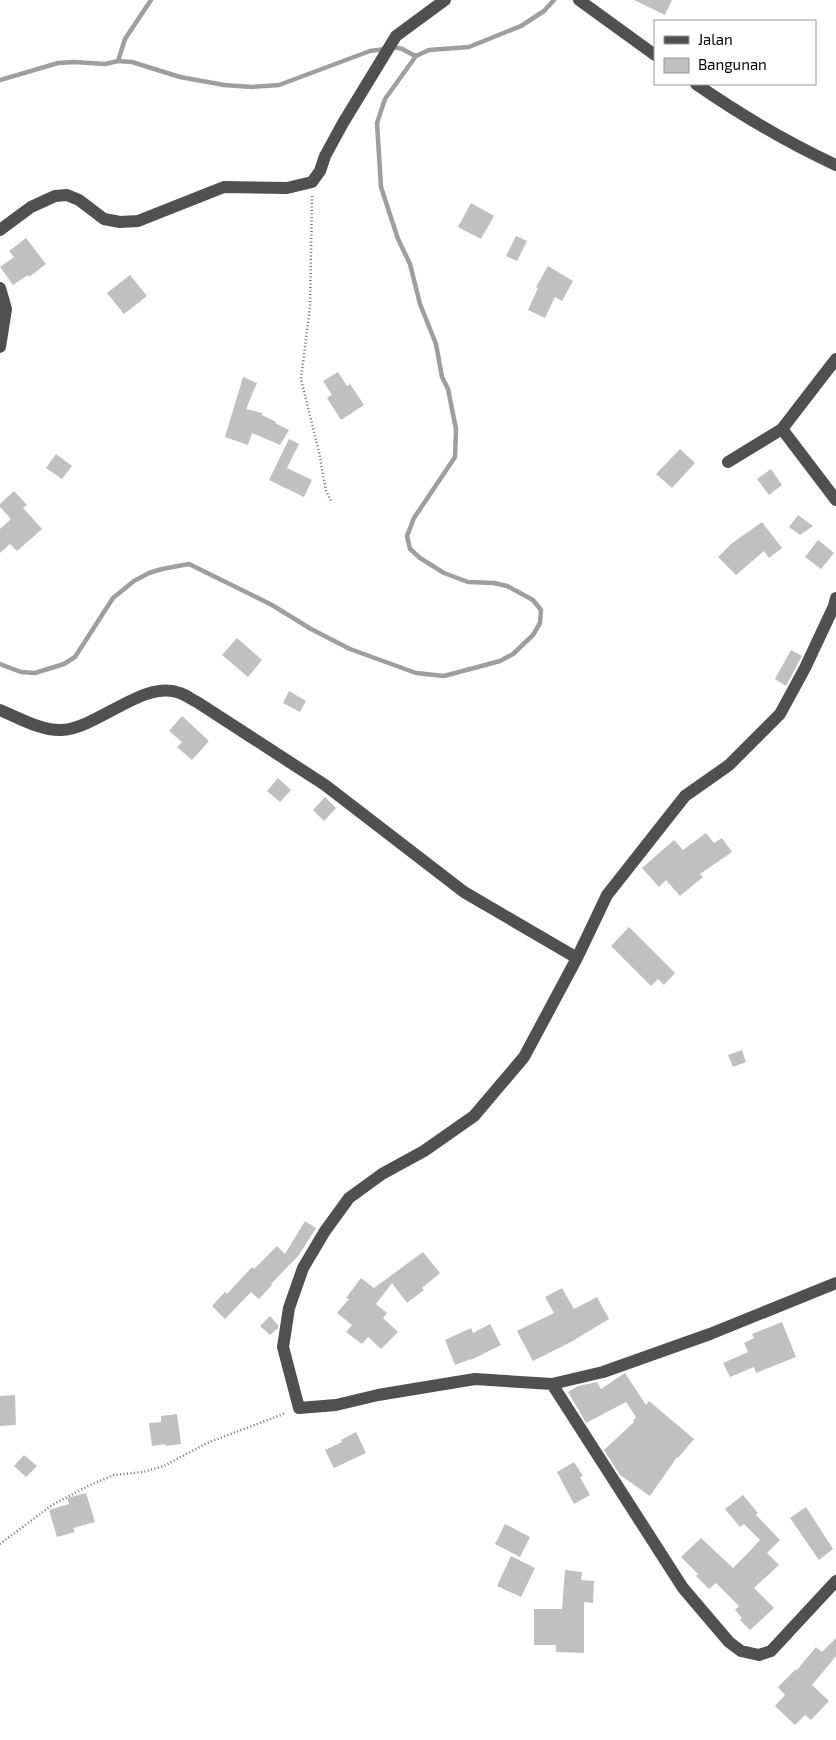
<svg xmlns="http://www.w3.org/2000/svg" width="836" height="1740" font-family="'Exo 2',sans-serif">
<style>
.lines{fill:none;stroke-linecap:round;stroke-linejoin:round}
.stream{stroke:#9e9e9e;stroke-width:4.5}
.building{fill:#c0c0c0}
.path{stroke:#727272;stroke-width:2.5;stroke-dasharray:1 2.5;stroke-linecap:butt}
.minor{stroke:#505050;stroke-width:12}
</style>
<rect width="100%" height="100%" fill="#fff"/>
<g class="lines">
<path class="stream" d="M392,48C402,46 407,53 416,56L429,50L469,47L521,26L544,11L554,0
M118,61L125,39L151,0
M0,80L58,63L74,62L105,64L118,61L132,62L180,77L224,85L252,87L279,85L370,51L385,49
M0,664L21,672L35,673L64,664L75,657L113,598L134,581L149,573L162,569L189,564L272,605L311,629L350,649L416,673L444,676L500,661L513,654L533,635L540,623L541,610L533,600L507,586L494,583L468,582L444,573L420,558L410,549L407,536L414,518L455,457L456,429L448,389L442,377L436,344L420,304L410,264L398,239L381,187L377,123L385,99L416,56"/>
</g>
<path class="building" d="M634,0H672L665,15Z
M471,203L494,216L481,239L458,227Z
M516,236L527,241L517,261L506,256Z
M26,238L46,264L29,277L28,275L13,285L0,267L14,257L9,251Z
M548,266L573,281L562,301L555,297L545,318L528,310L538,288L536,287Z
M130,275L147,296L124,314L107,293Z
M338,372L347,386L350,384L364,405L341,420L327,398L332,395L323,381Z
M243,377L257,383L246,409L262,413V415L276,422L275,423L289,430L280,445L252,433L248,445L225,437Z
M289,439L299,444L287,468L312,480L304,497L269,480Z
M680,449L695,463L672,488L656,474Z
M56,454L72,466L62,479L46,468Z
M771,469L782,485L769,495L757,479Z
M14,491L27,505L23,508L42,529L17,551L10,544L0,553V529L11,519L0,507V504Z
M798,515L813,526L800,535L789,527Z
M762,522L782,548L769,558L764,551L736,575L718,557L731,544Z
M818,540L834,553L821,569L805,557Z
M237,638L262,660L248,677L222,655Z
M791,650L802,656L786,686L775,679Z
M289,691L306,701L300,712L283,703Z
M182,716L209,741L192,760L177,747L182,742L169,731Z
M278,778L291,790L280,802L267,791Z
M325,797L336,808L324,821L313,810Z
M706,833L714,843L722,838L732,852L700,874L703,877L680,896L666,880L659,887L642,868L674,840L683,850Z
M629,927L675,973L664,985L658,979L651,986L611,946Z
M742,1050L746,1062L733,1067L728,1055Z
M305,1221L316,1228L299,1255L271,1284L272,1285L259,1299L251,1292L225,1319L212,1306L225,1292L227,1294L252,1267L254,1269L277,1246L285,1254Z
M423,1252L440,1273L422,1288L424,1290L407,1303L392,1283L376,1304L387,1313L383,1318L398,1332L381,1349L368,1337L362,1344L346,1332L352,1325L337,1313L349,1299L346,1298L361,1278L374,1288Z
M562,1288L574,1309L597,1297L609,1319L571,1342L533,1361L517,1331L554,1313L545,1297Z
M270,1316L278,1325V1328L270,1335L260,1326Z
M782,1322L796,1357L756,1373L754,1367L730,1377L723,1363L748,1352L744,1343L754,1338L752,1334Z
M490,1324L501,1345L471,1360V1359L455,1365L445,1340L471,1328L473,1333Z
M625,1373L646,1405L649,1401L694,1439L678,1458L677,1457L650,1496L620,1475L604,1450L634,1422L633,1421L636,1417L626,1402L586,1423L568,1392L578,1386L597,1382L601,1389Z
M15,1395L16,1425L0,1426V1396Z
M177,1414L181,1444L165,1446V1444L152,1446L149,1423L161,1422V1416Z
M356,1432L366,1453L334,1468L325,1450L342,1442L341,1440Z
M24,1455L37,1466L26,1477L14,1466Z
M574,1462L583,1476L580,1477L590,1495L574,1504L557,1472Z
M86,1493L95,1522L73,1528L75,1532L57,1537L49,1510L69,1504L67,1498Z
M743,1495L758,1513L756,1515L780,1540L767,1553L779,1565L754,1588L774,1608L750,1630L740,1620L742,1618L735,1610L739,1606L716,1583L709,1589L696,1576L698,1574L681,1557L701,1538L733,1568L749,1552L760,1540L744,1524L740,1527L725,1509Z
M806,1507L833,1549L819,1560L790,1518Z
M505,1524L530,1537L520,1557L495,1544Z
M511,1556L535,1568L521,1597L497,1586Z
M565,1570L582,1572L581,1580L594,1581L593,1603L584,1602V1653L556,1652V1645H534V1609H562Z
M836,1638V1656L812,1685L829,1701L811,1720L805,1715L795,1725L775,1706L785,1695L778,1687L796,1669L797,1670L816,1647L822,1652Z"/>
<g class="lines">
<path class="path" d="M312,196L310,307L301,379L319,452L326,491L331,501
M0,1544L52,1505L90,1485L114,1475L143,1472L164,1466L207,1443L286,1413"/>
<path class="minor" d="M579,0L655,55
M696,84C741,115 786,142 836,165
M0,230L31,207L55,196L67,195L79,200L104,219L120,222L138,221L224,187L287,188L312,182L320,171L325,156L343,123L396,36L445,0
M0,288L6,309L0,347
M782,429L836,500
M728,462L782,429L836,359
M836,598L834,606L805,668L780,714L729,765L685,796L607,895L577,958L524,1057L474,1116L424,1151L382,1174L349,1198L325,1231L303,1268L289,1308L283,1347L299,1408L336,1405L378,1395L475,1379L552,1384L603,1372L710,1334L836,1283
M0,710C19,718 41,731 62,730C100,727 144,679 180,693C186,695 191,699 197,702L325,785L464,892L577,958
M552,1384L683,1588L729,1642L741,1651L759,1655L771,1651L836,1581"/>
</g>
<rect x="654" y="20" width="162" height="65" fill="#ffffff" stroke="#999999"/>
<rect x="664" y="36" width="25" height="8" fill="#505050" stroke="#999999"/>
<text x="698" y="45" font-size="15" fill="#000000">Jalan</text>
<rect x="664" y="58" width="25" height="15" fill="#c0c0c0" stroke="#999999"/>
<text x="698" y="70" font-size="15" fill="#000000">Bangunan</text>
</svg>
